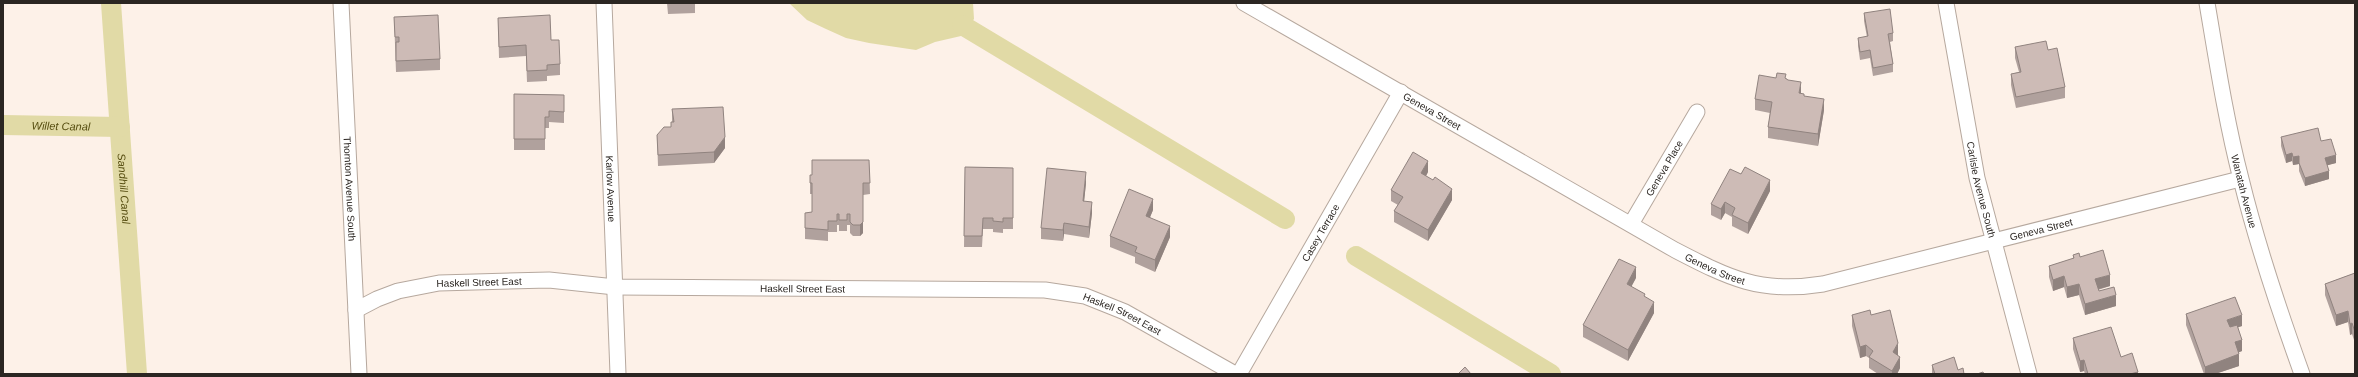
<svg xmlns="http://www.w3.org/2000/svg" width="2358" height="377" font-family="Arial,sans-serif">
<style>
.water{fill:#e1daa6}
.lines{fill:none;stroke-linecap:round;stroke-linejoin:round}
.canal{stroke:#e1daa6;stroke-width:20}
.minor-casing{stroke:#b6a89e;stroke-width:17}
.minor{stroke:#fff;stroke-width:15}
.wall{fill:#b0a19d}
.shaded-wall{fill:#90837f}
.building{fill:#cdbbb6;stroke:#90837f}
.labels{text-anchor:middle;dominant-baseline:central;stroke-width:3.5;stroke-linejoin:round;paint-order:stroke}
.street-label{font-size:10px;fill:#2b2622;stroke:#fff}
.water-label{font-size:11px;font-style:italic;fill:#564d10;stroke:#fff}
</style>
<rect width="100%" height="100%" fill="#fdf1e8"/>
<path class="water" d="M789,3H973L974,19L961,36L935,42L916,50L869,43L846,38L826,29L807,20Z"/>
<g class="lines">
<g class="canal">
<path id="s1" d="M111,3L137,374"/>
<path d="M962,25L1285,219"/>
<path id="s2" d="M3,125L120,127"/>
<path d="M1356,256L1551,374"/>
</g>
<defs>
<g id="minor">
<path id="s3" d="M341,3L359,374"/>
<path id="s4" d="M604,3L618,374"/>
<path id="s5" d="M1244,3L1675,250C1729,278 1760,294 1823,284L2240,179"/>
<path id="s6" d="M1946,3L1977,178L2029,374"/>
<path id="s7" d="M2207,3C2217,62 2226,121 2241,179C2257,245 2279,310 2302,374"/>
<path id="s8" d="M1631,224L1697,112"/>
<path id="s9" d="M356,310L377,299L398,291L439,283L549,280L615,287L1045,290L1085,296L1125,312L1235,374"/>
<path id="s10" d="M1239,374L1401,92"/>
</g>
</defs>
<use href="#minor" class="minor-casing"/>
<use href="#minor" class="minor"/>
</g>
<path class="wall" d="M667,3H695V13L668,14Z
M1864,13L1893,33V41L1890,42L1893,64V72L1873,76L1870,58L1860,60L1858,46V38L1867,37L1864,21Z
M394,17L440,59V70L396,72Z
M498,18L551,40L560,64V75L547,76V81L527,82L526,56L499,58Z
M2015,47L2048,50L2065,87V98L2016,108L2011,85V74L2019,72L2015,58Z
M1776,78H1786L1804,96L1824,110L1818,146L1768,138V127L1770,113L1755,110V99Z
M514,94L564,95V123L549,122V128H545V150H514Z
M672,109L725,148L714,163L658,166L657,135L671,127L672,122Z
M2281,137L2321,141L2336,163L2327,165L2329,179L2305,186L2299,171V164L2293,165L2292,161L2286,163L2281,146Z
M869,160L870,194L863,195V233L860,236H853L850,233V225H847V231H839V225H837V232H828V241L805,239V213L812,212V194H810V183L812,175Z
M965,167L1013,168V229H1003V233L993,232V229H983L982,247H964Z
M1428,172L1426,176L1452,200L1428,241L1394,222V211L1398,205L1391,201V190Z
M1086,183L1084,201L1092,213L1089,238L1064,234L1063,241L1041,239V228Z
M1770,191L1748,234L1732,226V217L1725,213L1721,220L1711,215V204Z
M1153,210L1150,217L1170,237L1155,272L1135,263V257L1110,247V236Z
M2073,255L2080,257L2110,286L2098,290L2099,291L2116,306L2085,315L2079,295L2067,298L2064,287L2053,291L2049,277V266L2073,259Z
M2355,273V343L2352,334L2350,335L2348,322L2336,326L2325,295V284Z
M1636,278L1631,286L1645,297L1654,313L1628,361L1583,337V325Z
M2186,314L2242,326L2238,327L2242,351L2238,352L2239,366L2215,374H2204L2186,325Z
M1852,315H1871L1898,355H1897L1900,368L1897,374H1878L1869,368V358L1866,356L1860,358L1852,326Z
M2073,338L2121,357L2138,374H2085L2084,371L2080,372L2073,349Z
M1932,365L1958,370L1964,374H1932Z"/>
<path class="shaded-wall" d="M1801,82V93H1799Z
M1824,99V110L1818,146V134Z
M725,137V148L714,163V152Z
M2292,153V161L2286,163V155Z
M2336,155V163L2325,166V158Z
M2299,156V164L2293,165V157Z
M1428,161V172L1421,185V173Z
M2329,171V179L2305,186V178Z
M1086,172V183L1083,212V201Z
M1770,180V191L1748,234V223Z
M863,183V233L860,236V225Z
M1452,189V200L1428,241V230Z
M1153,199V210L1146,227V216Z
M1092,202V213L1089,238V227Z
M1725,202V213L1721,220V209Z
M1064,223V234L1063,241V230Z
M1170,226V237L1155,272V260Z
M1636,267V278L1627,295V284Z
M2110,275V286L2095,290V279Z
M2064,276V287L2053,291V280Z
M2079,284V295L2067,298V287Z
M2116,295V306L2085,315V304Z
M1654,302V313L1628,361V350Z
M2348,311V322L2336,326V315Z
M2242,315V326L2227,331V320Z
M2352,323V334L2350,335V324Z
M2242,340V351L2235,354V342Z
M1898,343V355L1893,364V352Z
M1866,345V356L1860,358V347Z
M2239,354V366L2215,374H2205V367Z
M1900,357V368L1897,374H1892V371Z
M2084,360V371L2080,372V361Z
M2138,372V374H2130Z"/>
<path class="building" d="M1890,9L1893,33L1888,34L1893,64L1873,68L1870,50L1860,52L1858,38L1868,36L1864,13Z
M438,15L440,59L396,61V42H399V37H395L394,17Z
M550,15L551,40H559L560,64L547,65V70L527,71L526,45L499,47L498,18Z
M2046,41L2048,50L2057,48L2065,87L2016,97L2011,74L2021,72L2015,47Z
M1777,73L1786,74L1785,78L1788,80L1801,82L1799,93L1804,94V96L1824,99L1818,134L1768,127L1772,102L1755,99L1759,75L1776,78Z
M514,94L564,95V112L549,111V117H545V139H514Z
M723,107L725,137L714,152L658,155L657,135L664,127H671V122H674L672,109Z
M2318,128L2321,141L2331,139L2336,155L2325,158L2329,171L2305,178L2299,163V156L2293,157L2292,153L2286,155L2281,137Z
M1413,152L1428,161L1421,173L1433,180L1435,177L1452,189L1428,230L1394,211L1403,197L1391,190Z
M812,160H869L870,183H863V222L860,225H853L850,222V214H847V220H839V214H837V221H828V230L805,228V213L812,212V183H810V175H812Z
M965,167L1013,168V218H1003V222L993,221V218H983L982,236H964Z
M1745,167L1770,180L1748,223L1732,215L1735,208L1725,202L1721,209L1711,204L1730,169L1741,174Z
M1047,168L1086,172L1083,201L1092,202L1089,227L1064,223L1063,230L1041,228Z
M1129,189L1153,199L1146,216L1170,226L1155,260L1135,252L1137,247L1110,236Z
M2103,250L2110,275L2095,279L2099,291L2114,287L2116,295L2085,304L2079,284L2067,287L2064,276L2053,280L2049,266L2074,258L2073,255L2079,253L2080,257Z
M1619,259L1636,267L1627,284L1645,294L1644,296L1654,302L1628,350L1583,325Z
M2355,273V332L2352,323L2350,324L2348,311L2336,315L2325,284Z
M2235,297L2242,315L2227,320L2230,327L2237,325L2242,340L2235,342L2239,354L2205,367L2186,314Z
M1870,310L1871,315L1890,310L1898,343L1893,352L1900,357L1892,371L1869,357L1873,351L1866,345L1860,347L1852,315Z
M2111,327L2121,357L2132,353L2138,372L2130,374H2088L2084,360L2080,361L2073,338Z
M1954,357L1958,370L1963,368L1964,374H1935L1932,365Z
M1465,367L1471,374H1458Z
M1983,372L1984,374H1977Z"/>
<g class="labels">
<g class="street-label">
<text stroke="none"><textPath href="#s5" startOffset="217">Geneva Street</textPath></text>
<text stroke="none"><textPath href="#s8" startOffset="65">Geneva Place</textPath></text>
<text stroke="none"><textPath href="#s3" startOffset="186">Thornton Avenue South</textPath></text>
<text stroke="none"><textPath href="#s4" startOffset="186">Karlow Avenue</textPath></text>
<text stroke="none"><textPath href="#s6" startOffset="190">Carlisle Avenue South</textPath></text>
<text stroke="none"><textPath href="#s7" startOffset="192">Wanatah Avenue</textPath></text>
<text stroke="none"><textPath href="#s5" startOffset="877">Geneva Street</textPath></text>
<text stroke="none"><textPath href="#s10" startOffset="163">Casey Terrace</textPath></text>
<text stroke="none"><textPath href="#s5" startOffset="541">Geneva Street</textPath></text>
<text stroke="none"><textPath href="#s9" startOffset="128">Haskell Street East</textPath></text>
<text stroke="none"><textPath href="#s9" startOffset="452">Haskell Street East</textPath></text>
<text stroke="none"><textPath href="#s9" startOffset="776">Haskell Street East</textPath></text>
</g>
<g class="water-label">
<text stroke="none"><textPath href="#s2" startOffset="58">Willet Canal</textPath></text>
<text stroke="none"><textPath href="#s1" startOffset="186">Sandhill Canal</textPath></text>
</g>
</g>
<rect width="2358" height="377" fill="none" stroke="#2b2622" stroke-width="8"/>
</svg>
